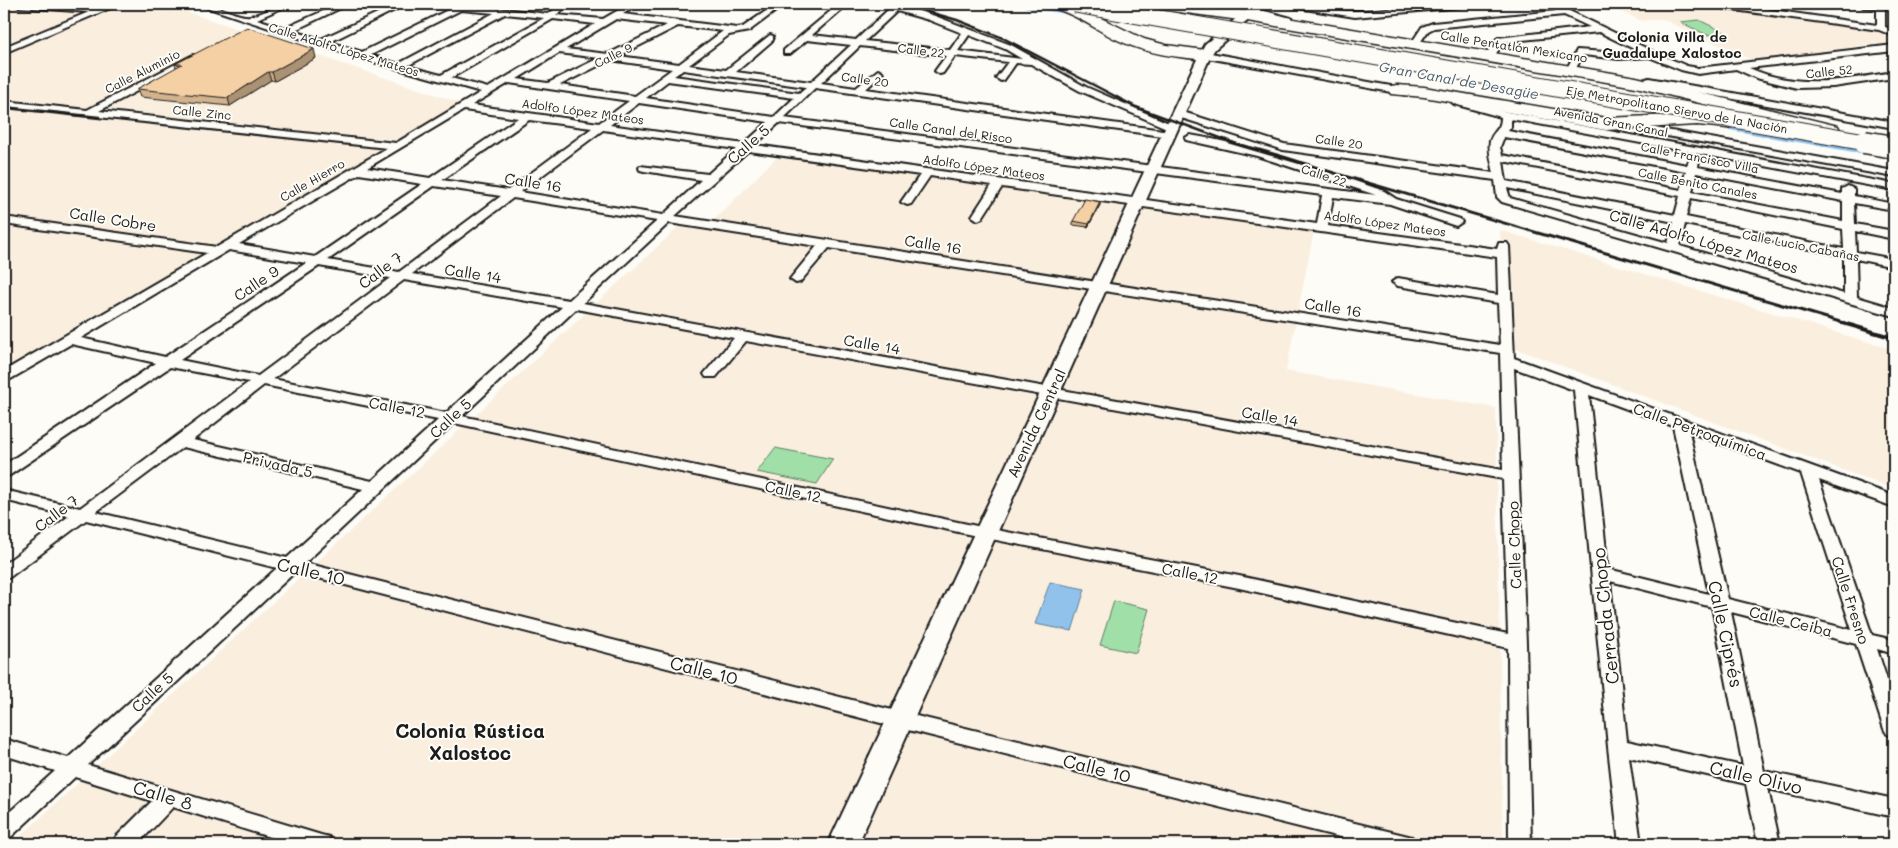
<svg xmlns="http://www.w3.org/2000/svg" width="1898" height="848" font-family="Mali,sans-serif">
<style>
.built{fill:#faefde}
.green{fill:#a0dfa7;stroke:#5e7e62}
.water{fill:#90c2ec;stroke:#628099}
.lines{fill:none;stroke-linecap:round;stroke-linejoin:round}
.canal{fill:#90c2ec;fill-rule:evenodd}
.street-casing{stroke:#1c1c1c;stroke-width:4}
.secondary-casing{stroke:#1c1c1c;stroke-width:4}
.highway-casing{stroke:#1c1c1c;stroke-width:3}
.street{fill:#fdfcf7;fill-rule:evenodd}
.secondary{fill:#fdfcf7;fill-rule:evenodd}
.highway{fill:#fdfcf7;fill-rule:evenodd}
.rail-far2{stroke:#1c1c1c;stroke-width:2.5}
.rail-far1{stroke:#1c1c1c;stroke-width:3}
.rail{stroke:#1c1c1c;stroke-width:4}
.highway-bridge-far1-casing{stroke:#1c1c1c;stroke-width:19;stroke-linecap:butt}
.highway-bridge-casing{stroke:#1c1c1c;stroke-width:25;stroke-linecap:butt}
.highway-bridge-far1{stroke:#fdfcf7;stroke-width:17}
.highway-bridge{stroke:#fdfcf7;stroke-width:22}
.wall{fill:#d2b38d;stroke:#1c1c1c}
.shaded-wall{fill:#ab9273;stroke:#1c1c1c}
.building{fill:#f4d0a4;stroke:#1c1c1c}
.labels{text-anchor:middle;dominant-baseline:central;stroke-width:4;stroke-linejoin:round;paint-order:stroke}
.far-street-label{font-size:12px;fill:#1c1c1c;stroke:#fdfcf7}
.far-neighbourhood-label{font-size:14px;font-weight:bold;fill:#1c1c1c;stroke:#fdfcf7}
.far-water-label{font-size:14px;font-style:italic;fill:#4a5e6f;stroke:#fdfcf7}
.street-label{font-size:15px;fill:#1c1c1c;stroke:#fdfcf7}
.near-street-label{font-size:18px;fill:#1c1c1c;stroke:#fdfcf7}
.near-neighbourhood-label{font-size:19px;font-weight:bold;fill:#1c1c1c;stroke:#fdfcf7}
</style>
<rect width="100%" height="100%" fill="#fdfcf7"/>
<filter id="ink" filterUnits="userSpaceOnUse"><feTurbulence type="fractalNoise" baseFrequency=".02" numOctaves="2"/><feDisplacementMap in="SourceGraphic" scale="10" xChannelSelector="R" yChannelSelector="G"/><feConvolveMatrix kernelMatrix="1 2 1 2 8 2 1 2 1" color-interpolation-filters="sRGB"/></filter>
<g filter="url(#ink)">
<path class="built" d="M4,4H163L461,103L4,374Z
M1604,4H1692L1879,31L1894,36V45L1880,47L1874,44L1823,51L1827,53L1756,62L1662,19L1642,21Z
M777,157L1314,231L1286,371L1496,408L1503,844H12L684,222L714,220Z
M1500,230L1894,350V489L1506,345Z"/>
<path class="green" d="M1699,20L1726,33L1707,35L1680,22Z
M775,448L833,459L817,484L757,472Z
M1114,601L1149,609L1136,653L1100,645Z"/>
<path class="water" d="M1050,582L1085,589L1072,631L1035,624Z"/>
<g class="lines">
<path class="canal" d="M1021,4H1038L1078,10L1082,13L1078,16L1025,7Z
M1711,121L1876,150L1881,153L1876,156L1707,126V122Z"/>
<defs>
<path id="street" d="M15,4H48L98,8L109,4H120L4,53V47L89,12L19,7Z
M197,4C214,3 239,18 250,16C265,14 275,4 291,4L257,19L285,28L339,4H349L293,31L321,39L397,4H407L330,42L362,52L450,9L426,7L422,4H460L548,14L562,4H571L556,15L603,19L629,4H638L623,14L737,28L743,27L776,4H785L749,31L729,35L689,65L726,70L770,35L773,36V40L736,72L811,82L851,45L807,40L790,54H784V50L839,4H848L812,35L856,40L889,9L876,4H896L935,16L1011,45L1086,87L1178,127L1177,129H1169L1080,91L1031,64L1016,63L1004,80L1001,81L996,78L1008,62L955,56L943,73L940,74L935,71L946,56L860,46L821,83L856,88L878,70L883,73L866,89L1170,131L1175,134L1170,137L815,88L784,118L1376,195L1257,156L1186,140L1185,138L1190,135C1257,146 1320,169 1384,191L1396,199L1460,219L1462,222L1456,226L1390,204L1333,197L1328,226L1497,249L1499,243H1507L1509,246L1514,358L1894,496V507L1819,480L1872,635L1894,640V654L1877,649L1894,701V737L1887,734L1884,729L1856,644L1731,612L1764,771L1894,799V817L1768,789L1780,844H1758L1746,784L1629,757L1641,844H1619L1608,747L1574,390L1514,368L1526,643L1531,844H1509L1508,648L1239,588L986,538L454,423L305,563L900,712L1404,835L1412,837L1415,844H1368L900,728L295,572L88,765L321,835L329,837L332,844H292L173,807L138,844H113L116,837L152,801L75,777L12,836L4,839V817L55,771L4,755V739L68,758L277,568L86,520L10,577L4,579V564L69,516L4,500V490L80,508L249,382L170,367L10,475L4,477V465L156,363L71,344L9,380L4,381V371L207,253L4,224V217L217,247L387,148L4,107V101L87,110L193,55L198,58L196,60L99,111L396,143L481,92L359,58ZM461,10L494,13L398,64L371,55ZM897,11L929,20L962,33L950,50L865,41ZM505,14L544,18L441,75L407,66ZM553,19L595,24L488,88L451,78ZM616,19L667,25L608,54L566,49ZM678,26L723,31L679,64L619,56ZM969,35L1005,49L1022,59L958,51ZM559,53L599,58L548,83L517,79ZM610,60L672,69L635,96L560,85ZM683,70L806,87L799,93L674,76ZM668,81L794,98L774,117L646,98ZM509,83L629,101L599,123L472,105ZM639,103L768,122L744,144L610,125ZM464,110L518,118L430,178L367,168ZM529,120L592,128L508,190L442,180ZM779,123L1322,195L1317,224L755,145ZM603,130L736,149L708,174L640,166L639,168L640,170L644,171L701,180L663,215L520,192ZM748,151L920,175L901,202L907,205L911,204L930,176L992,185L972,216L978,220L982,218L1002,187L1497,257L1498,295L1398,278L1392,282L1398,286L1498,303L1500,345L675,216ZM359,174L422,184L315,257L239,244ZM434,186L501,196L399,272L328,260ZM513,198L657,221L569,300L412,274ZM669,223L817,246L790,279L796,283L800,282L829,248L1500,353L1503,470L583,303ZM229,250L306,263L165,357L81,338ZM319,266L390,278L258,376L180,360ZM404,280L562,307L446,413L273,379ZM576,309L734,338L704,374L706,377H716L746,341L1503,479L1508,634L1239,576L986,528L462,416ZM264,385L438,420L372,481L193,440ZM1589,395L1673,426L1709,594L1608,569ZM1689,432L1801,473L1852,630L1728,599ZM183,447L363,489L287,558L96,512ZM1610,581L1712,607L1743,766L1627,741Z
M1288,4C1311,2 1334,12 1357,11C1393,10 1429,2 1465,4L1461,7L1355,17L1292,7Z
M1545,4H1555L1654,52L1687,66L1698,68L1894,45V51L1749,68C1799,90 1842,80 1894,72V78L1833,87L1797,88L1756,78L1736,69L1698,74L1681,70L1649,57L1619,59L1583,55L1575,70H1569L1567,68L1577,50L1619,53L1640,52L1599,32L1503,42L1494,57L1491,58L1486,55L1493,42L1498,38L1590,27L1564,15L1434,28L1428,31L1419,44L1416,45L1412,42L1422,27L1433,23L1556,11Z
M1709,4H1729L1877,25V8L1863,7L1859,4H1885V27L1894,30V36L1879,30L1713,7Z
M1261,10L1291,18L1292,20L1288,23L1261,16L1240,17L1236,14L1240,11Z
M1205,52L1407,89L1412,92L1407,95L1202,57L1200,55Z
M1649,78L1894,122V128L1646,83V79Z
M1457,99L1507,112L1894,184V190L1511,119V127L1508,131L1687,165L1690,158L1694,157L1699,160L1698,167L1842,194V189L1848,186L1854,189V196L1894,204V210L1854,203L1855,224L1894,231V239L1855,231L1856,252L1894,259V267L1856,259L1857,297L1894,308V316L1502,202L1497,197L1495,180L1283,150L1175,116L1174,114L1179,111L1183,112L1284,144L1494,173C1492,163 1488,151 1490,141C1493,130 1501,131 1501,117L1454,104L1452,102ZM1504,137L1686,171L1681,190L1502,155L1500,147ZM1503,161L1680,196L1675,215L1506,181ZM1696,173L1843,201V221L1692,192ZM1507,188L1674,222L1668,243L1510,198ZM1691,198L1843,229L1844,249L1686,217ZM1685,224L1844,256V294L1680,246Z
M1649,127L1894,171V177L1645,132L1644,130L1645,128Z"/>
<path id="secondary" d="M1254,4H1267L1215,49L1211,55L858,844H828L1199,55L1205,44Z"/>
<path id="highway" d="M1047,4H1072L1144,39L1166,45L1205,50L1211,51L1213,55L1211,59L1205,60C1177,57 1148,54 1122,42C1097,31 1077,14 1050,7Z
M1149,4H1186L1246,11L1636,77L1838,126L1840,130L1838,134L1831,136L1636,87L1247,21L1156,9L1151,7Z
M1397,85L1424,87L1606,118L1697,114L1734,118L1736,122L1734,126L1727,128L1697,125L1606,130L1424,97L1391,94L1388,90L1391,86Z"/>
</defs>
<use href="#street" class="street-casing"/>
<use href="#secondary" class="secondary-casing"/>
<use href="#highway" class="highway-casing"/>
<use href="#street" class="street"/>
<use href="#secondary" class="secondary"/>
<use href="#highway" class="highway"/>
<path class="rail-far2" d="M901,4L957,20L1003,38L1136,107L1234,143
M4,107L99,117"/>
<path class="rail-far1" d="M1229,142L1847,324"/>
<path class="rail" d="M1843,323L1894,338"/>
<defs>
<path id="highway-bridge-far1" d="M1075,4L1871,143"/>
<path id="highway-bridge" d="M1864,142L1894,147"/>
</defs>
<use href="#highway-bridge-far1" class="highway-bridge-far1-casing"/>
<use href="#highway-bridge" class="highway-bridge-casing"/>
<use href="#highway-bridge-far1" class="highway-bridge-far1"/>
<use href="#highway-bridge" class="highway-bridge"/>
</g>
<path class="wall" d="M316,58L275,81L271,80L230,106L140,97L137,89L176,68L175,64Z
M1100,202V205L1088,227L1073,225V221Z"/>
<path class="shaded-wall" d="M314,49L316,58L275,81L272,72Z
M268,72L271,80L230,106L228,98Z
M1100,202V205L1088,227L1089,224Z"/>
<path class="building" d="M247,27L314,49L272,72H268L228,98L137,89L182,64H175Z
M1085,199L1100,202L1089,224L1073,221Z"/>
</g>
<g class="labels">
<g class="far-street-label">
<text transform="translate(1514 46) rotate(9)">Calle Pentatlón Mexicano</text>
<text transform="translate(344 49) rotate(17)">Calle Adolfo López Mateos</text>
<text transform="translate(921 50) rotate(7)">Calle 22</text>
<text transform="translate(613 55) rotate(-26)">Calle 9</text>
<text transform="translate(142 71) rotate(-27)">Calle Aluminio</text>
<text transform="translate(1829 71) rotate(-6)">Calle 52</text>
<text transform="translate(865 79) rotate(8)">Calle 20</text>
<text transform="translate(1677 109) rotate(10)">Eje Metropolitano Siervo de la Nación</text>
<text transform="translate(583 111) rotate(8)">Adolfo López Mateos</text>
<text transform="translate(202 112) rotate(6)">Calle Zinc</text>
<text transform="translate(1611 121) rotate(11)">Avenida Gran Canal</text>
<text transform="translate(951 130) rotate(8)">Calle Canal del Risco</text>
<text transform="translate(1339 141) rotate(8)">Calle 20</text>
<text transform="translate(1700 157) rotate(11)">Calle Francisco Villa</text>
<text transform="translate(984 167) rotate(8)">Adolfo López Mateos</text>
<text transform="translate(1324 175) rotate(18)">Calle 22</text>
<text transform="translate(312 180) rotate(-30)">Calle Hierro</text>
<text transform="translate(1698 183) rotate(11)">Calle Benito Canales</text>
<text transform="translate(1385 223) rotate(8)">Adolfo López Mateos</text>
<text transform="translate(1801 245) rotate(11)">Calle Lucio Cabañas</text>
</g>
<g class="far-neighbourhood-label">
<text x="1672" y="36">Colonia Villa de<tspan x="1672" dy="16">Guadalupe Xalostoc</tspan></text>
</g>
<g class="far-water-label">
<text transform="translate(1459 80) rotate(10)">Gran Canal de Desagüe</text>
</g>
<g class="street-label">
<text transform="translate(748 144) rotate(-41)">Calle 5</text>
<text transform="translate(533 182) rotate(9)">Calle 16</text>
<text transform="translate(113 219) rotate(9)">Calle Cobre</text>
<text transform="translate(1704 241) rotate(16)">Calle Adolfo López Mateos</text>
<text transform="translate(933 244) rotate(9)">Calle 16</text>
<text transform="translate(380 270) rotate(-37)">Calle 7</text>
<text transform="translate(473 273) rotate(9)">Calle 14</text>
<text transform="translate(256 283) rotate(-34)">Calle 9</text>
<text transform="translate(1333 307) rotate(9)">Calle 16</text>
<text transform="translate(872 344) rotate(10)">Calle 14</text>
<text transform="translate(397 407) rotate(11)">Calle 12</text>
<text transform="translate(1270 416) rotate(10)">Calle 14</text>
<text transform="translate(450 418) rotate(-43)">Calle 5</text>
<text transform="translate(1036 423) rotate(-65)">Avenida Central</text>
<text transform="translate(1700 431) rotate(20)">Calle Petroquímica</text>
<text transform="translate(278 464) rotate(13)">Privada 5</text>
<text transform="translate(793 491) rotate(12)">Calle 12</text>
<text transform="translate(56 513) rotate(-37)">Calle 7</text>
<text transform="translate(1514 545) rotate(-92)">Calle Chopo</text>
<text transform="translate(1190 573) rotate(11)">Calle 12</text>
<text transform="translate(1851 600) rotate(72)">Calle Fresno</text>
<text transform="translate(1791 621) rotate(14)">Calle Ceiba</text>
<text transform="translate(152 692) rotate(-43)">Calle 5</text>
</g>
<g class="near-street-label">
<text transform="translate(311 571) rotate(13)">Calle 10</text>
<text transform="translate(1605 616) rotate(-96)">Cerrada Chopo</text>
<text transform="translate(1726 634) rotate(78)">Calle Ciprés</text>
<text transform="translate(704 670) rotate(14)">Calle 10</text>
<text transform="translate(1097 768) rotate(14)">Calle 10</text>
<text transform="translate(1756 777) rotate(13)">Calle Olivo</text>
<text transform="translate(163 795) rotate(17)">Calle 8</text>
</g>
<g class="near-neighbourhood-label">
<text x="470" y="730">Colonia Rústica<tspan x="470" dy="22">Xalostoc</tspan></text>
</g>
</g>
<rect width="1898" height="848" fill="none" stroke="#fdfcf7" stroke-width="20"/>
<rect x="10" y="10" width="1878" height="828" fill="none" stroke="#1c1c1c" stroke-width="2" filter="url(#ink)"/>
</svg>
